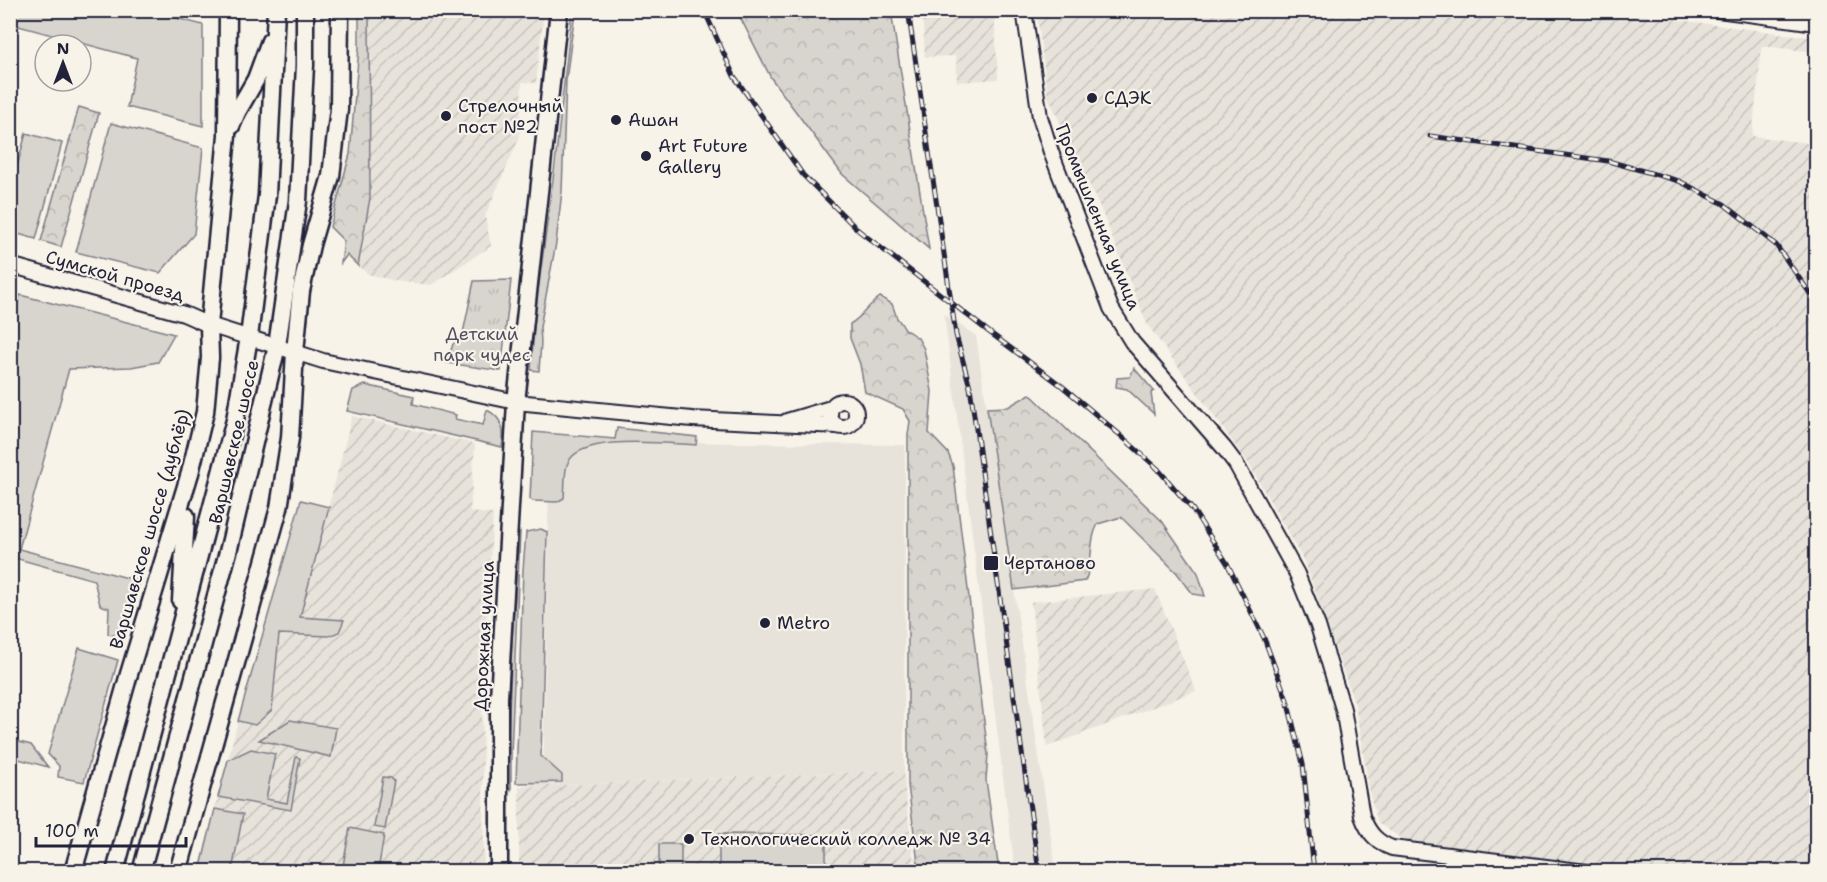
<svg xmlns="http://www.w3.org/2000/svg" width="1827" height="882" viewBox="0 0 1827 882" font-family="'Shantell Sans',sans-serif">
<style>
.built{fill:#e7e3db}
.industrial{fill:url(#industrial-furrows)}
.grass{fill:#d8d5cf;stroke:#7d7c85;stroke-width:1.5}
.forest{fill:url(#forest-crowns);stroke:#7d7c85;stroke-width:1.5}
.park{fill:url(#park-tufts);stroke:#7d7c85;stroke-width:1.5}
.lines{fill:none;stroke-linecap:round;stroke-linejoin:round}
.minor-casing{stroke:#22223b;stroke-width:18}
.major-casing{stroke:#22223b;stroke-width:21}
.minor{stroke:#f7f3e8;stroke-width:14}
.major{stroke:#f7f3e8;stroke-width:16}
.rail-casing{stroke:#22223b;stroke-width:5}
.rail{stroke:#f7f3e8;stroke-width:3;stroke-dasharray:9;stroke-linecap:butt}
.poi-dot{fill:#22223b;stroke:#f7f3e8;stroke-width:2}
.labels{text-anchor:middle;stroke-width:4.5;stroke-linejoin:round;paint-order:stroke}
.poi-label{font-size:18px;fill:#22223b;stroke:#f7f3e8;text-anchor:start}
.street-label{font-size:18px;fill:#22223b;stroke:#f7f3e8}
.park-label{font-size:18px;fill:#504f60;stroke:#f7f3e8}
</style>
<defs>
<pattern id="industrial-furrows" width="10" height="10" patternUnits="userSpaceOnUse" patternTransform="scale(1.5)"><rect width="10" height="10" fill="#e7e3db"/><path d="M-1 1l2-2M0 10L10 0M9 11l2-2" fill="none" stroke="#c6c2bd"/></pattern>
<pattern id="forest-crowns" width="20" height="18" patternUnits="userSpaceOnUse" patternTransform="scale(1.5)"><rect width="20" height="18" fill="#d8d5cf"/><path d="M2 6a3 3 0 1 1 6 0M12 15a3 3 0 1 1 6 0" fill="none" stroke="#b9b7b3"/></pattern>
<pattern id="park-tufts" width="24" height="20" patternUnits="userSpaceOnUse" patternTransform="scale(1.5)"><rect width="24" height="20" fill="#d8d5cf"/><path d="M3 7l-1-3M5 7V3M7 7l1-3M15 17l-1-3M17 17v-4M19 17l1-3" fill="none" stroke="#b9b7b3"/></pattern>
</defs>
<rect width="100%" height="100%" fill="#f7f3e8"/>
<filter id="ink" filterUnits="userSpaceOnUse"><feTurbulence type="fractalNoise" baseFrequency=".0167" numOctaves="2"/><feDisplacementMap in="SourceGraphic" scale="12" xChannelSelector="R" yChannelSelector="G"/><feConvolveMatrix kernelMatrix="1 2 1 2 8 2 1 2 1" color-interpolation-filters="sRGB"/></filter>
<g filter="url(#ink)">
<g class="built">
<path d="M944 314 976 336 1056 871H1015Z"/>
<path d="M579 441 905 445 904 770 519 787 543 780 549 475Z"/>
</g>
<g class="industrial">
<path d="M369 11H544L536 83 522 82 519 139 485 216 491 246 431 285 395 281 368 274 358 266 370 198Z"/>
<path d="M922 11H994L998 79 957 82 956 56 925 57Z"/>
<path d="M1038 11 1603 10 1816 38V52L1762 46 1752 136 1816 144V871H1653L1405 841 1378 823 1371 800 1355 705 1306 565 1249 464 1147 324 1099 205 1048 97 1037 15Z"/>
<path d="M352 416 475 444 470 512 493 514 482 691 484 871 198 872 238 721 255 725 272 710 279 634 329 636 344 620 300 617Z"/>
<path d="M1155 589 1196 691 1047 747 1031 602Z"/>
<path d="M904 770 905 792 915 871 519 872V787Z"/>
<path d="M1382 866 1486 870 1496 871H1368Z"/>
</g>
<g class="grass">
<path d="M10 11H61L73 17H83L96 11H149L203 25V126L127 107 137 58 11 24Z"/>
<path d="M572 11H575L566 81 562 191 556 243 540 327 541 342 539 371 531 370 535 314 555 164Z"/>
<path d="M111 123 203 148 194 234 160 273 76 252Z"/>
<path d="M26 133 62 143 36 239 11 232V189Z"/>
<path d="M20 295 174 334 158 362 131 367 69 369 19 549 139 581 122 637 108 634 109 608 100 605 94 580 11 557 10 330Z"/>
<path d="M365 385 414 396 413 404 456 415 455 419 483 425 487 410C503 418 505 431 502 447L347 411 353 390Z"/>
<path d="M617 428 697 437 696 445C669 444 577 432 567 465 564 475 565 488 564 498L557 502 533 501 530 499 533 432 615 439Z"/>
<path d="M301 500 329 507 300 617 344 620 339 632 329 636 279 634 272 710 255 725 238 721Z"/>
<path d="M541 529 547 532 541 756 562 775V782L516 783 523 570 526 532Z"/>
<path d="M520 532 511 755V790L506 785 512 640 519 533Z"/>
<path d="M79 648 118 660 84 782 58 777 59 766 48 754Z"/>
<path d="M290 720 336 728 331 757 259 740Z"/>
<path d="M11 740 31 745 48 767 11 757Z"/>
<path d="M251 749 275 754 266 799 287 803 296 757 300 758 291 810 218 797 228 760Z"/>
<path d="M383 777 391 778 394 781 385 829 374 827Z"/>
<path d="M215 809 243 814 232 871H200Z"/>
<path d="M350 828 384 835 378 871H342Z"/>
<path d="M719 834 826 835V871H719Z"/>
<rect x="659" y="844" width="22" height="27"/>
</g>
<g class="forest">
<path d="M359 11H369L370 198 358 266 347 255 341 263 344 241 330 227 350 154 359 47Z"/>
<path d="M737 11H891L929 249 842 174 771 78Z"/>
<path d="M79 107 99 113 61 247 41 241Z"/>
<path d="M880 297 892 304 897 318 906 330 918 338 924 349 932 391 929 433 948 453 953 466 988 754 986 780 999 871H919L908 785V435L910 421 903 409 865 392 860 364 850 338V324C862 317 867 306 880 297Z"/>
<path d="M1134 368 1154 391 1151 393 1154 414 1127 389 1116 387 1117 378 1130 377Z"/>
<path d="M1030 394 1162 521 1198 573 1205 596 1193 594 1177 573 1121 517 1098 524C1088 542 1094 563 1085 581L1014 590 987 408 1008 407Z"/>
</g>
<path class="park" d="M511 280 501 371 447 363 453 344 462 338 474 281Z"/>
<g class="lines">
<g class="minor-casing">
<g id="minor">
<path d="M1024 10 1040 117 1051 152 1111 308 1132 342 1224 448 1236 464 1297 574 1318 626 1343 709 1362 816C1368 832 1376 842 1392 848L1587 872"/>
<path d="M1718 10 1816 23"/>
<path d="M10 265 184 314 209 325 323 361 516 402 692 419 838 426"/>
<circle cx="843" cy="414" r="13"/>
<path d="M787 421 831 408"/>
</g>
</g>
<g class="major-casing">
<g id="major">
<path d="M231 126 237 112 256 79 270 41"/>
<path d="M181 601 186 516"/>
<path d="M73 872 129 674 190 473 205 412 210 358 209 325 227 135 228 10"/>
<path d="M115 872 235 420 249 337 267 195 276 10"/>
<path d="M141 872 229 548 277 346 298 201 305 65V10"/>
<path d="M178 872 279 508 290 438 295 352 301 291 311 245 331 176 339 109 340 10"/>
<path d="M499 872V698L516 402 559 10"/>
</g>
</g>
<use href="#minor" class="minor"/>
<use href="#major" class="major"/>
<g class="rail-casing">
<g id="rail">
<path d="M704 10 734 76 803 175 858 230 989 332 1062 386 1119 434 1157 468 1193 510 1227 563 1264 638 1287 700 1303 764 1314 872"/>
<path d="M908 10 956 335 970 387 1039 872"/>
<path d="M1430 136 1608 161 1679 181 1724 204 1776 245 1816 302"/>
</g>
</g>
<use href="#rail" class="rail"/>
</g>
</g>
<g class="poi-dot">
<circle cx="1092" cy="98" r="6"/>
<circle cx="446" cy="116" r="6"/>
<circle cx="616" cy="120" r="6"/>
<circle cx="646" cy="156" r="6"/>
<rect x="983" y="555" width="16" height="16" rx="3"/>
<circle cx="765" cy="623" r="6"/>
<circle cx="689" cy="839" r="6"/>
</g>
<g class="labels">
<g class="poi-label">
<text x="1104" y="104">СДЭК</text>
<text x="458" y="112">Стрелочный<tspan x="458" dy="21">пост №2</tspan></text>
<text x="628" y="126">Ашан</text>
<text x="658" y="152">Art Future<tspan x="658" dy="21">Gallery</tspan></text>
<text x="1004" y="569">Чертаново</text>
<text x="777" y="629">Metro</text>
<text x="701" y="845">Технологический колледж № 34</text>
</g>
<g class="street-label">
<text transform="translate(1098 217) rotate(68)" y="6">Промышленная улица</text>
<text transform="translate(115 276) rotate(16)" y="6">Сумской проезд</text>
<text transform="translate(234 442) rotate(-77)" y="6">Варшавское шоссе</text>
<text transform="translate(150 529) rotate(-74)" y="6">Варшавское шоссе (дублёр)</text>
<text transform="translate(484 636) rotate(-87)" y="6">Дорожная улица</text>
</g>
<g class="park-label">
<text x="482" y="340">Детский<tspan x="482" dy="21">парк чудес</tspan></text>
</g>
</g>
<rect width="1827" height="882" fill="none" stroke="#f7f3e8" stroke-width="36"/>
<rect x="18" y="18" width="1791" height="846" fill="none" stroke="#22223b" stroke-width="2" filter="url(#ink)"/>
<g transform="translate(63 63)"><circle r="28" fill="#f7f3e8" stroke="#a29fa3" stroke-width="1.5"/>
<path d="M0-4.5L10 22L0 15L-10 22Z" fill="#22223b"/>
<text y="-9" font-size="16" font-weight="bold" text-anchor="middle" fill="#22223b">N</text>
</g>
<path d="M36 837v9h150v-9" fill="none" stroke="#22223b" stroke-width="3"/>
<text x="45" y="837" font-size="18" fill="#22223b" stroke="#f7f3e8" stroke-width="4.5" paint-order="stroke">100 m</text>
</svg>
